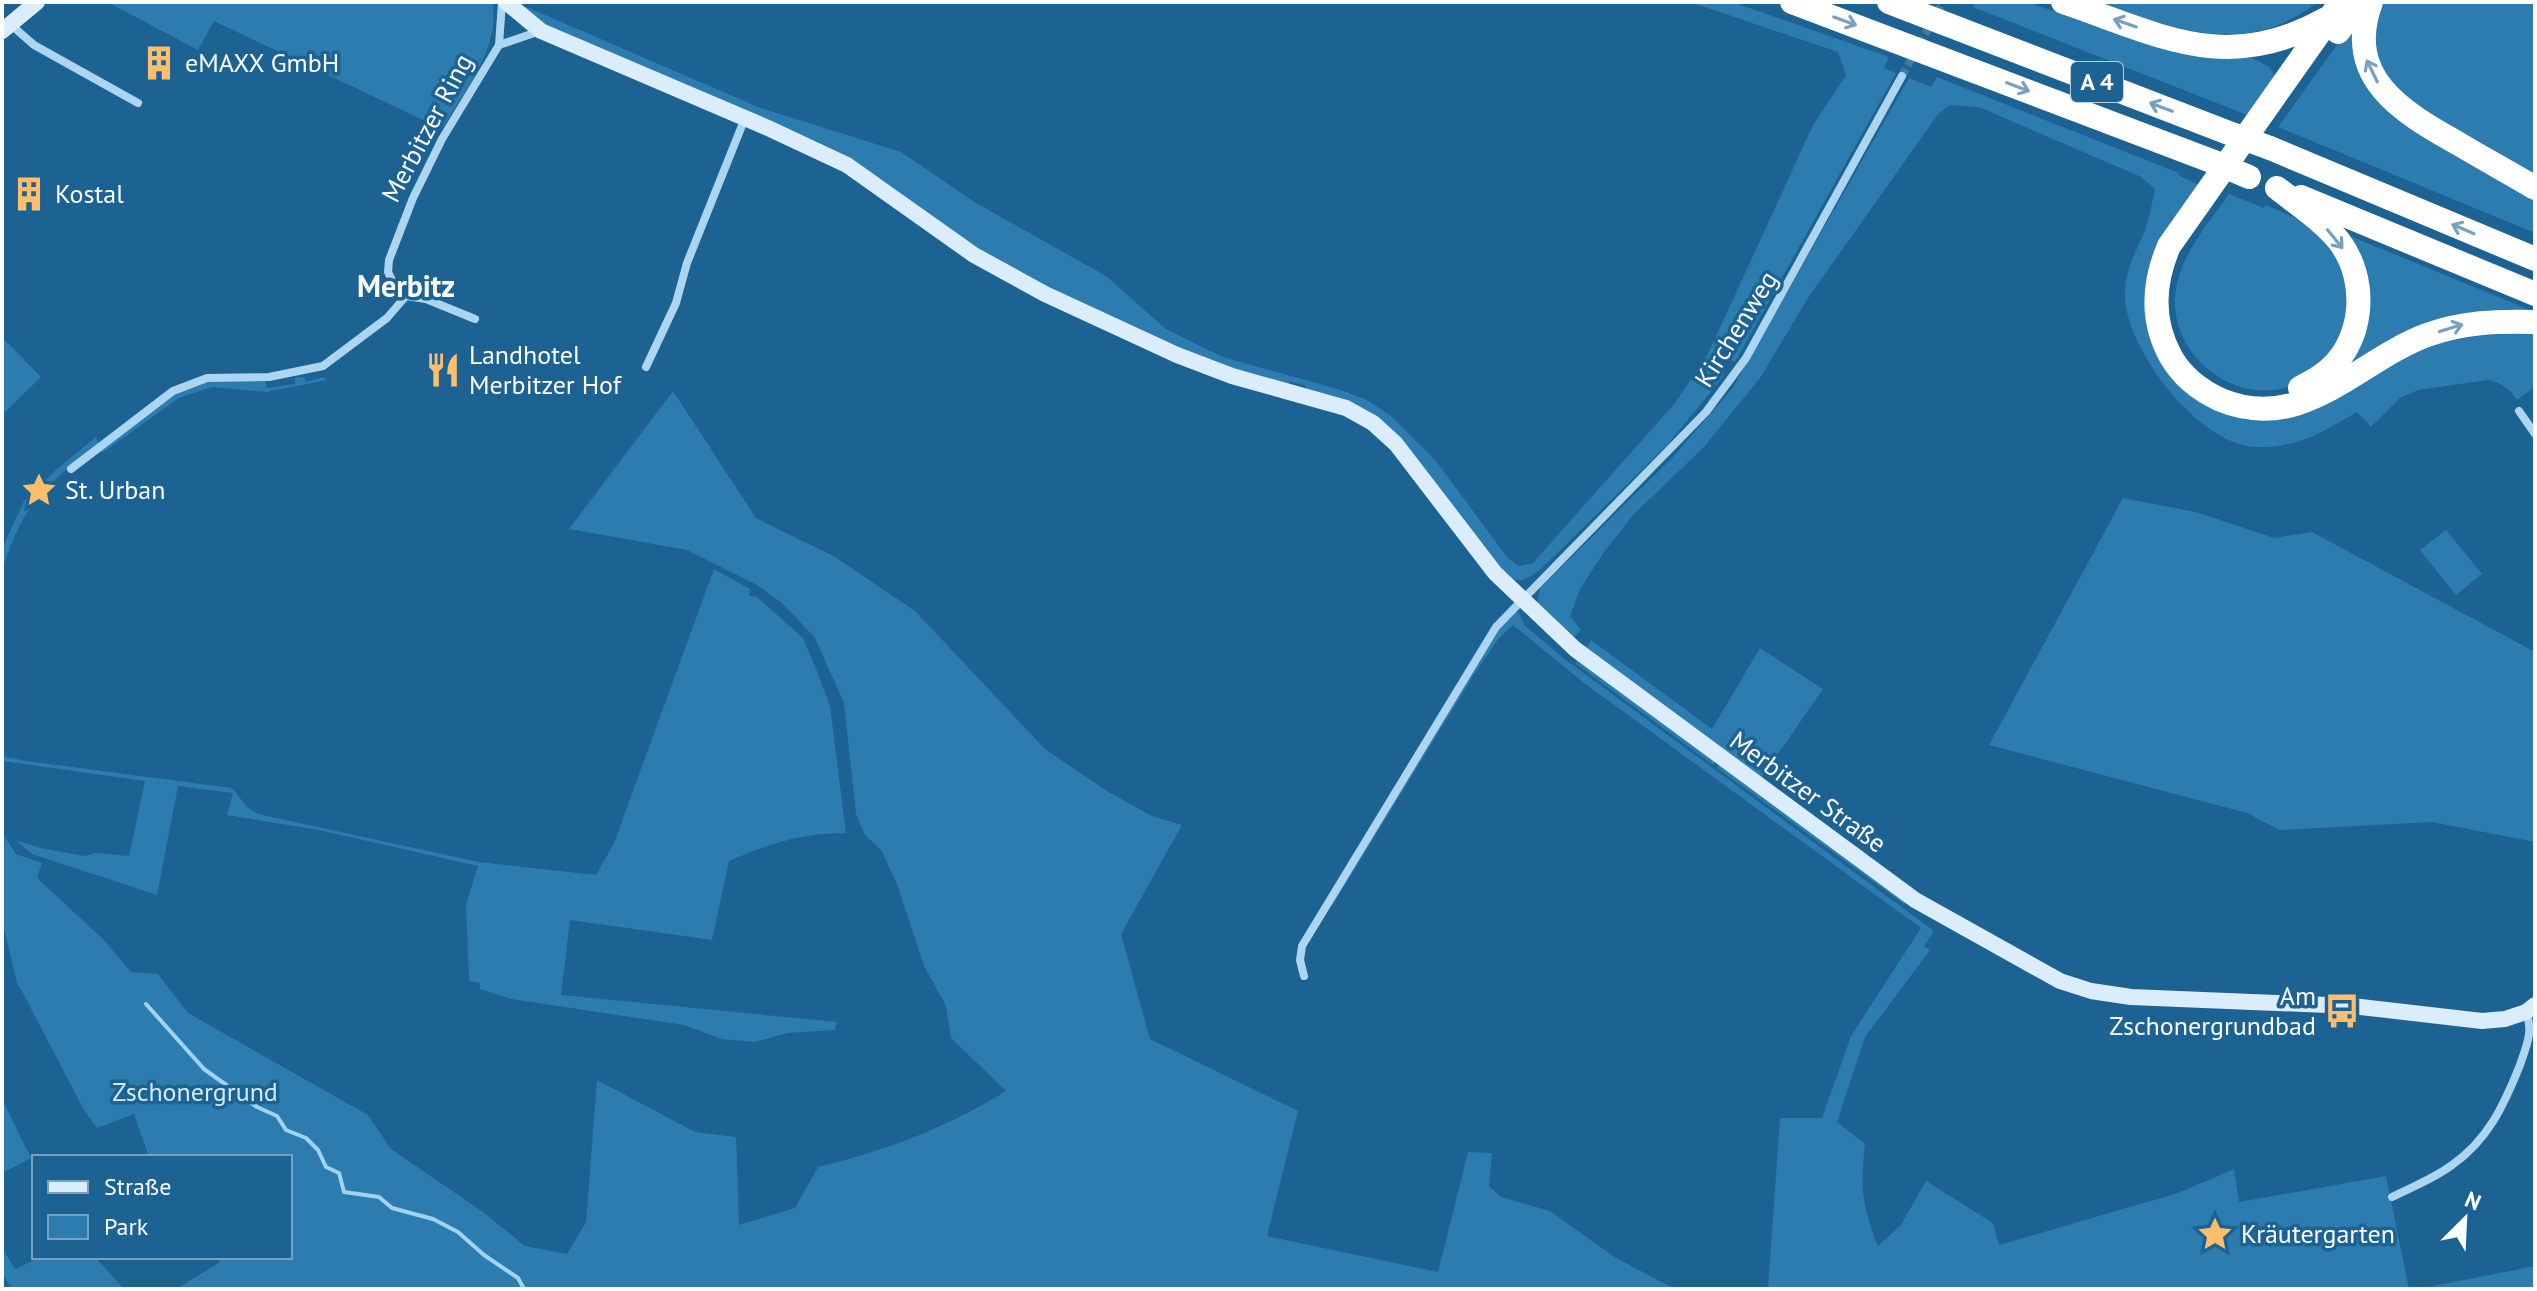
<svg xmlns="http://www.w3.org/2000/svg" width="2537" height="1291" viewBox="0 0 2537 1291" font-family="'PT Sans',sans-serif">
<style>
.green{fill:#2c7caf}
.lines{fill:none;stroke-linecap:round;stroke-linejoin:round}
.stream{stroke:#a1d2f1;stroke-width:4}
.street-tunnel{stroke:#3e7aa3;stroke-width:8;stroke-dasharray:8 4;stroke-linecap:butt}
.street{stroke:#aed5ef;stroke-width:8}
.secondary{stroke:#dbedfb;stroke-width:16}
.highway{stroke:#fff;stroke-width:24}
.highway-bridge{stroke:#fff;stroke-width:24}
.oneway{stroke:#77a1be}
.labels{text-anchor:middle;stroke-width:7;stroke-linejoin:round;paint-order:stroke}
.shield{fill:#1c6293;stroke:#bbd0df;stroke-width:2}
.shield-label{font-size:24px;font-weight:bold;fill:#fff}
.poi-label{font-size:26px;fill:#fff;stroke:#1c6293;text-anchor:start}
.street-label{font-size:26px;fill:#fff;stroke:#1c6293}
.park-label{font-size:26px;fill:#d4ebfa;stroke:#1c6293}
.quarter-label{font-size:30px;font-weight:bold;fill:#fff;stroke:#1c6293}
</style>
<rect width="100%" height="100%" fill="#1c6293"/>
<g class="green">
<path d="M107 2H492C502 47 463 92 442 129L214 21 198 50Z"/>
<path d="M1690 2H1732L1889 57 1884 68 1896 73 1735 362 1728 360 1731 343 1727 341 1719 360 1724 371 1723 377 1668 444 1541 569C1530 577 1520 585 1507 576L1403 443 1307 391 1305 385 1290 382 1288 386 1232 370 1189 352 1051 289 975 248 881 179 540 23 518 6 529 8 758 107 901 152 976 203 1106 276 1166 329 1223 357 1341 390 1367 400 1391 416 1436 461 1507 557 1518 566 1533 563 1674 404 1707 356 1813 125 1846 75 1838 52Z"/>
<path d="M1975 2H2028L2056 12 2058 9 2249 56 2269 67 2275 76 2247 115 1973 7Z"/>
<path d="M2097 2H2318C2244 59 2175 29 2097 2Z"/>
<path d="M2377 2H2535V180L2395 97 2369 44Z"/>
<path d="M2357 17 2360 63 2535 193V233L2278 127Z"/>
<path d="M1937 77 2179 173 2178 175 2202 186 2152 325 2245 420C2268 420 2290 419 2312 411 2346 399 2375 370 2408 355 2449 337 2490 333 2535 333V387L2517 400C2509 389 2502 383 2488 380L2418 390 2400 398 2371 427 2357 412C2322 432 2297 449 2255 447 2199 444 2128 352 2125 299 2123 274 2136 252 2145 230 2150 217 2152 202 2155 189L2141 177 1979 107 1950 105 1939 113 1810 295 1760 378 1704 447 1633 515 1604 552 1580 589 1570 616 1581 630 1572 639 1537 604 1540 588 1672 458 1732 389 1909 78 1931 87Z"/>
<path d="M2229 194 2264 208 2266 205 2312 225 2350 273 2344 339C2328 354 2310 380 2289 387 2229 405 2166 350 2176 289 2182 252 2209 223 2229 194Z"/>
<path d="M2338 231 2535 312 2380 350 2334 371 2354 344Z"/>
<path d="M2 337 41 377 2 415Z"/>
<path d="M304 377 306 382 323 377 327 380 267 392 212 387 179 398 102 453 101 449C127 429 164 393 195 385 217 379 242 381 265 380L267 388 295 384V378Z"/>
<path d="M673 391 756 518 835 557 915 611 1045 749 1107 791 1152 816 1182 825 1121 934 1150 1039 1298 1111 1267 1236 1438 1272 1468 1152 1492 1153 1489 1186 1501 1197 1550 1211 1616 1258 1675 1289H176L220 1262 218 1257H290V1157H149L134 1114 97 1128 84 1110 17 982 2 921V833L16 854 42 863 37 878 103 939 131 972 158 974 188 1013 368 1115 391 1149 483 1212 525 1246 567 1254 586 1222 597 1080 695 1132 736 1137 739 1225 795 1208 818 1167C887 1150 944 1129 1006 1091L951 1038 946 1006 924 966 898 887 882 851 865 835 856 814 844 703 815 638 782 603 757 585 687 550 569 529Z"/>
<path d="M96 437 99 445C45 484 22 505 2 571V549L24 501 57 469Z"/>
<path d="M2123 498 2196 512 2274 538 2312 532 2535 652V842L2432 822 2280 830 2247 813 1989 745Z"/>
<path d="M2446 530 2482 574 2456 595 2420 550Z"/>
<path d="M714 569 750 589 749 596 757 597 803 638 817 671 830 706 846 833C801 833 769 844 729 861L712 940 570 920 561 995 837 1022 835 1030 788 1033 754 1042 722 1039 684 1025 511 999 480 989V983L469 981 466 904 478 866 319 830 227 815 233 793 178 786 157 895 32 854 15 840 40 848 85 856 96 853 129 856 145 781 2 761V747L5 757 27 761 232 788 248 808 258 814 479 862 596 875 614 843Z"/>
<path d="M1516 612 1519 613 1525 626 1566 660 1934 931 1924 946 1930 950 1865 1037 1837 1122 1865 1144C1860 1188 1862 1205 1878 1246L1901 1225 1926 1181 1993 1223 1999 1245 2178 1193 2234 1169 2239 1202 2386 1176 2409 1289H1768L1780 1118H1822L1851 1036 1921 928 1584 683 1513 625 1499 638 1475 673 1332 906 1329 905 1498 629Z"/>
<path d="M1591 640 1712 729 1760 648 1823 689 1762 777 1586 649Z"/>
<path d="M1577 660 1715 762 1713 765 1575 663Z"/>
<path d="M1719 765 1907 901 1904 904 1717 768Z"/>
<path d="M2 1099 31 1158 2 1173Z"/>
<path d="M2 1248 15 1269 40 1257H95L124 1289H12L2 1273Z"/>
<path d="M2535 1266V1289H2418Z"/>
</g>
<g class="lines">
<path class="stream" d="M146 1004 204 1069 257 1107 277 1116 286 1130 306 1138 318 1150 326 1167 339 1173 344 1192 379 1197 392 1208 433 1219 458 1232 484 1255 518 1278 524 1289"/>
<path class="street-tunnel" d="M1902 76 1943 2"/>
<g class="street">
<path d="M10 24 34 45 138 103"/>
<path d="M499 45 540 31"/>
<path d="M475 319 426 299 406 296 395 287 388 272 389 260 413 198 442 139 499 45 502 2"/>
<path d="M646 367 676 303 687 263 745 118"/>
<path d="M2519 411 2535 434"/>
<path d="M71 469 173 391 207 378 269 377 323 366 387 318 406 296"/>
<path d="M1304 976 1300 960 1302 946 1496 627 1706 412 1746 358 1902 76"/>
<path d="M2392 1197C2412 1187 2435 1178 2452 1165 2488 1140 2504 1105 2520 1065 2526 1047 2534 1030 2526 1013"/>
</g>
<g class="secondary">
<path d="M506 2 541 31 768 128 847 165 974 255 1045 294 1177 355 1232 376 1346 408 1373 423 1396 444 1495 573 1575 649 1915 900 2060 981 2091 991 2131 997 2352 1006 2482 1021 2505 1019 2526 1012 2535 1005"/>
<path d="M2 31 37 2"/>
</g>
<g class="highway">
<path d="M1792 2 2214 162"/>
<path d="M1889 2 2234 135"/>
<path d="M2063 2C2161 35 2226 75 2326 19"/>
<path d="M2341 2 2169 246C2153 283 2151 321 2171 357 2182 376 2201 391 2221 400 2303 434 2357 361 2427 335 2463 322 2497 321 2535 322"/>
<path d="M2371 2C2343 78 2402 112 2459 144 2484 159 2510 173 2535 188"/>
<path d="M2338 32 2361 2"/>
<path d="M2270 148 2535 259"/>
<path d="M2277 188C2297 204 2322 220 2339 241 2369 280 2365 345 2322 375 2315 380 2307 384 2300 388"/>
<path d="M2301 197 2535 294"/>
</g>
<g class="highway-bridge">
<path d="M2234 135 2270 148"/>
<path d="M2214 162 2249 177"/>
</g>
</g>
<defs><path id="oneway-shaft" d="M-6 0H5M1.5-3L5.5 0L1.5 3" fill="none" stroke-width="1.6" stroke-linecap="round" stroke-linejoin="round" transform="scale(2)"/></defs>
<g class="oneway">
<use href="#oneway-shaft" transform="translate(1845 21) rotate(20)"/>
<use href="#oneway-shaft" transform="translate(2125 23) rotate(-161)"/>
<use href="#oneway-shaft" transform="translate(2372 71) rotate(-116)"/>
<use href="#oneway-shaft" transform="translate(2018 87) rotate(21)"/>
<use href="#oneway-shaft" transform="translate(2161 107) rotate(-159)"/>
<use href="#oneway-shaft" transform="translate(2463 229) rotate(-157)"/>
<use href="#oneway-shaft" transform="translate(2335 239) rotate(51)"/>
<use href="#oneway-shaft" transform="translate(2451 328) rotate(-17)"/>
</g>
<defs>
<g id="building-bare" transform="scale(2.76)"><path d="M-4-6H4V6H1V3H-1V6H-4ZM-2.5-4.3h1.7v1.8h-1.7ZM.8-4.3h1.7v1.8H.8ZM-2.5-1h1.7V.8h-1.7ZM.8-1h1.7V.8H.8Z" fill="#ffbe6c" stroke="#1c6293" stroke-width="2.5" paint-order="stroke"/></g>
<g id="restaurant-bare" transform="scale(2.76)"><path d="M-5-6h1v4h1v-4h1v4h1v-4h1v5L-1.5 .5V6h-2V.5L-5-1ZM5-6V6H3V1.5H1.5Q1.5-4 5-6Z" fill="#ffbe6c" stroke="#1c6293" stroke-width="2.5" paint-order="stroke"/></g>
<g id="sight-bare" transform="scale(2.76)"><path d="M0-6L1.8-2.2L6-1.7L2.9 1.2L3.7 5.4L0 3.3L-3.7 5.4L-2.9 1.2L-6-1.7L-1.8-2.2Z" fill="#ffbe6c" stroke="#1c6293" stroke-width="2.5" paint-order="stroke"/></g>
<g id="bus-bare" transform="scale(2.76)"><path d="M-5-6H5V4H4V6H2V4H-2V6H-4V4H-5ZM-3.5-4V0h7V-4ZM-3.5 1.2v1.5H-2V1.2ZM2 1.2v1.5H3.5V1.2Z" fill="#ffbe6c" stroke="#1c6293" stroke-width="2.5" paint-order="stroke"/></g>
</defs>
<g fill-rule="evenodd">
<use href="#building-bare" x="159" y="63"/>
<use href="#building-bare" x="29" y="194"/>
<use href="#restaurant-bare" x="443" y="370"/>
<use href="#sight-bare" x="39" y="490"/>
<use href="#bus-bare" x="2342" y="1011"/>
<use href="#sight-bare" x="2215" y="1234"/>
</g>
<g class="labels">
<rect class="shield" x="2071" y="62" width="52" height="40" rx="6"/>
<g class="shield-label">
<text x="2097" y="90">A 4</text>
</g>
<g class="poi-label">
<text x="185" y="72">eMAXX GmbH</text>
<text x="55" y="203">Kostal</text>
<text x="469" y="364">Landhotel<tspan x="469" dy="30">Merbitzer Hof</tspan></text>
<text x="65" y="499">St. Urban</text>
<text x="2316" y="1005" text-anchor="end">Am<tspan x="2316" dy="30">Zschonergrundbad</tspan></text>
<text x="2241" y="1243">Kräutergarten</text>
</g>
<g class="street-label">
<text transform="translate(427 128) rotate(-62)" y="9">Merbitzer Ring</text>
<text transform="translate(1736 329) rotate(-58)" y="9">Kirchenweg</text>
<text transform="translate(1808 792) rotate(36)" y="9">Merbitzer Straße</text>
</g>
<g class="park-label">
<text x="195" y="1101">Zschonergrund</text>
</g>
<g class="quarter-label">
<text x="406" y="297">Merbitz</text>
</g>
</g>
<rect width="2537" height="1291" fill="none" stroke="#ffffff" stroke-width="8"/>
<rect x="32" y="1155" width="260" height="104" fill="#1c6293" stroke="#77a1be" stroke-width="2"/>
<rect x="48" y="1181" width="40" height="12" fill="#dbedfb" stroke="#77a1be" stroke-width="2"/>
<text x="104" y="1195" font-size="24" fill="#ffffff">Straße</text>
<rect x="48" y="1215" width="40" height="24" fill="#2c7caf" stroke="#77a1be" stroke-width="2"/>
<text x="104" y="1235" font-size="24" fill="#ffffff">Park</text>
<g transform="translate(2465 1219) rotate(24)" stroke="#1c6293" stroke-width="6" paint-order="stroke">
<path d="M0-6L14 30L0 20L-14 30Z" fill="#ffffff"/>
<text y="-12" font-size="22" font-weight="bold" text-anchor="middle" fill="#ffffff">N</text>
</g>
</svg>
